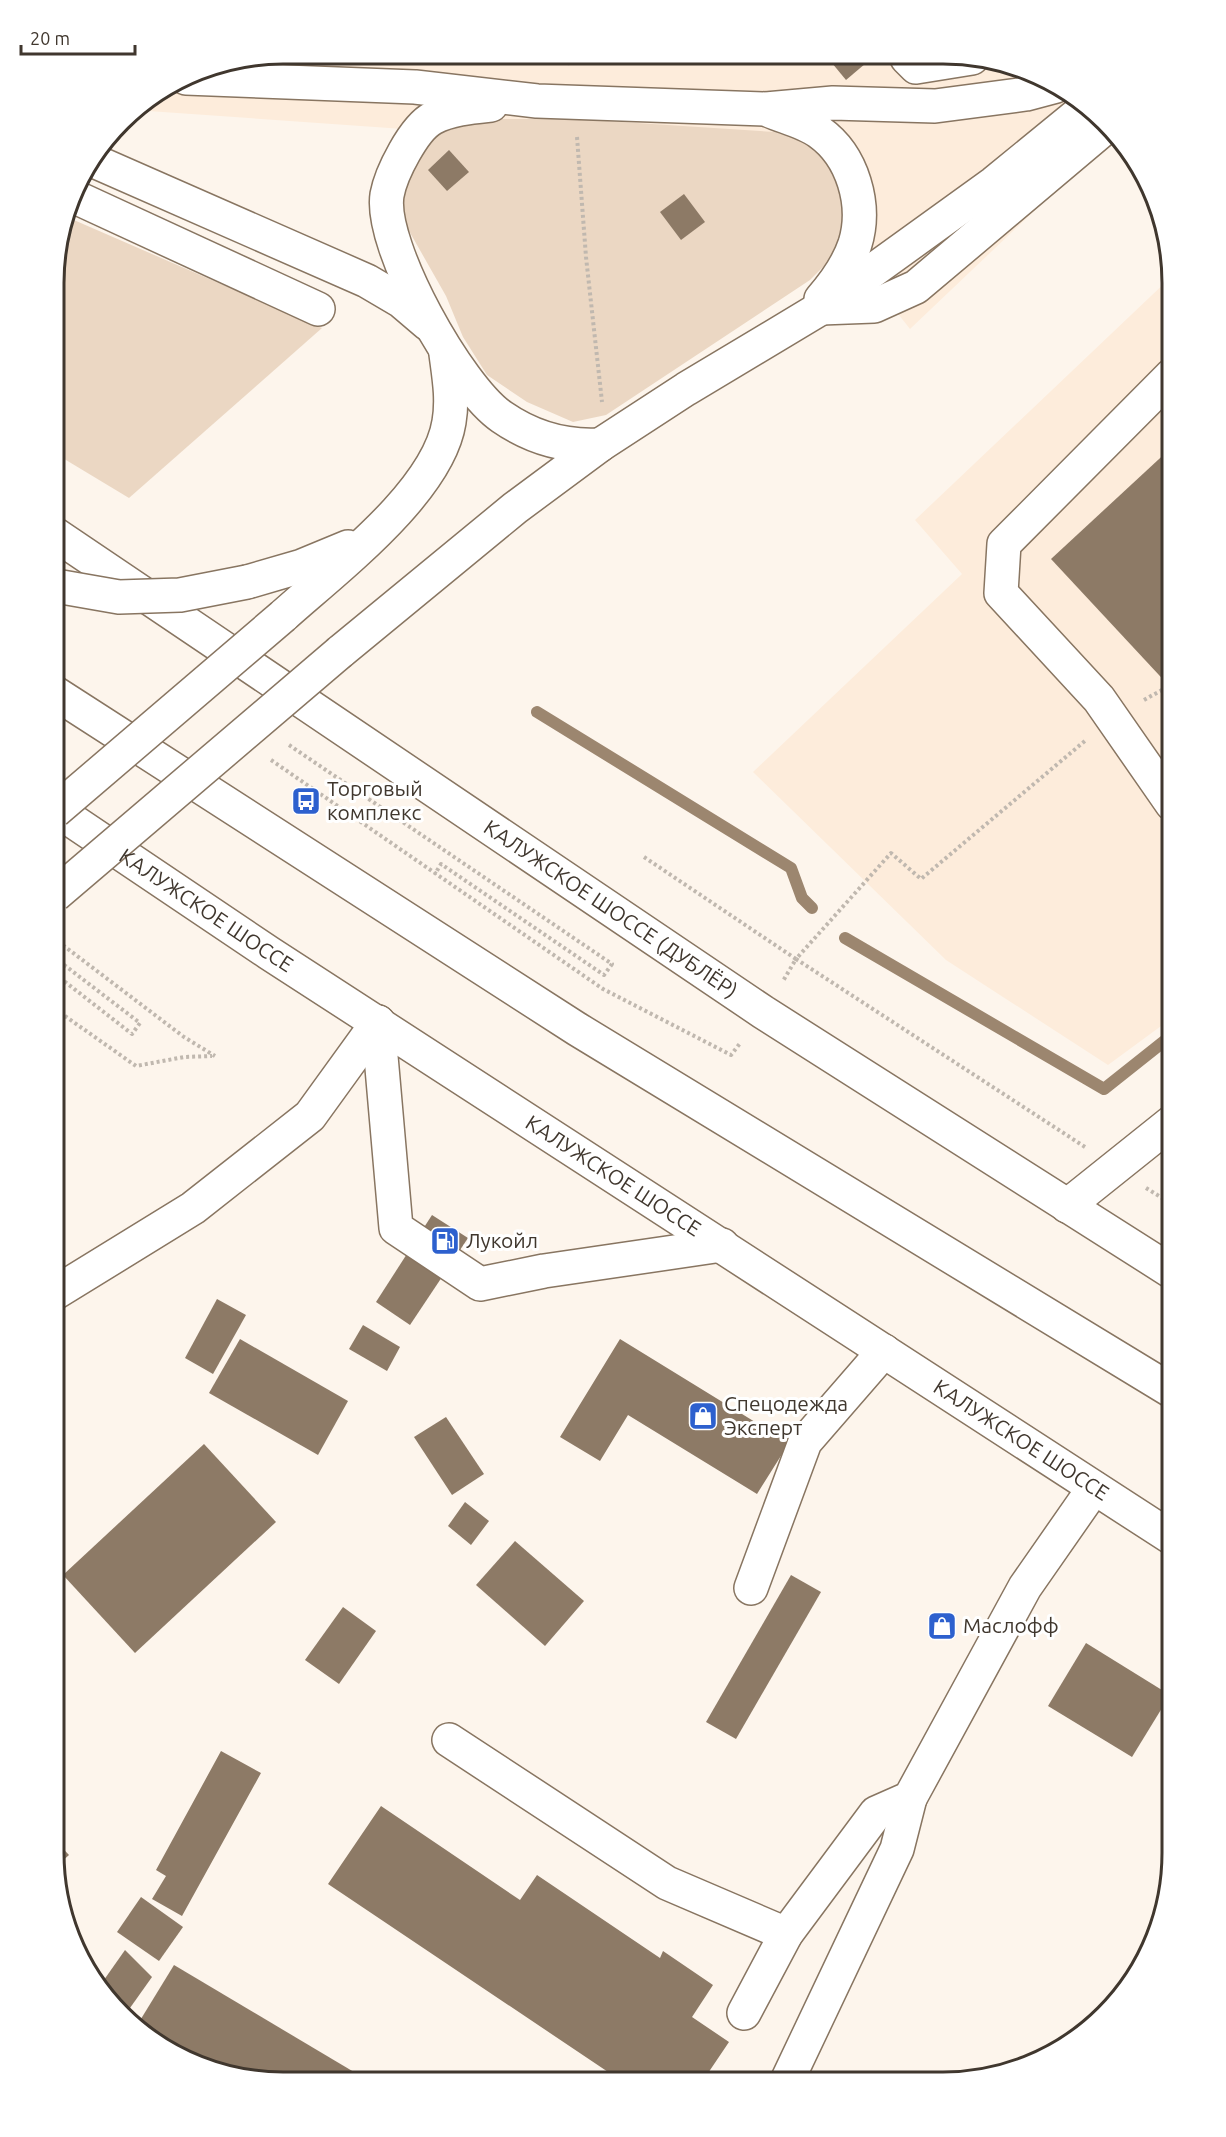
<svg xmlns="http://www.w3.org/2000/svg" width="1226" height="2137" viewBox="0 0 1226 2137" font-family="Ubuntu,sans-serif">
<style>
.built{fill:#fdecdb}
.green{fill:#ebd7c3}
.lines{fill:none;stroke-linecap:round;stroke-linejoin:round}
.stream{stroke:#9c866f;stroke-width:12}
.building{fill:#8d7a66}
.minor-casing{stroke:#887561;stroke-width:36}
.highway-casing{stroke:#887561;stroke-width:36}
.path{stroke:#c0b8af;stroke-width:4;stroke-dasharray:3 3;stroke-linecap:butt}
.minor{stroke:#fff;stroke-width:33}
.highway{stroke:#fff;stroke-width:33}
.minor-bridge-casing{stroke:#887561;stroke-width:36;stroke-linecap:butt}
.minor-bridge{stroke:#fff;stroke-width:33}
.labels{text-anchor:middle;stroke-width:6;stroke-linejoin:round;paint-order:stroke}
.poi-label{font-size:21px;fill:#40372e;stroke:#fff;text-anchor:start}
.street-label{font-size:21px;fill:#40372e;stroke:#fff}
.rim{fill:none;stroke:#40372e;stroke-width:3}
</style>
<rect width="100%" height="100%" fill="#fdf5ec"/>
<g class="built">
<path d="M284 54 987 58 1043 78 1093 111 1114 135 910 329 773 155 134 110 196 71Z"/>
<path d="M1171 277 1172 1018 1108 1065 946 960 753 772 962 574 915 520Z"/>
</g>
<g class="green">
<path d="M465 119H575L790 133 820 151 845 198 841 236 829 261 810 280 606 415 573 422 527 402 487 375 463 337 446 296 400 215 405 176 425 141Z"/>
<path d="M67 217 322 328 129 498 56 454V254Z"/>
</g>
<g class="lines">
<g class="stream">
<path d="M537 712 791 868 802 898 812 908"/>
<path d="M845 938 1104 1089 1172 1035"/>
</g>
</g>
<g class="building">
<path d="M827 57H845L872 58 846 80Z"/>
<path d="M449 150 469 172 447 191 428 170Z"/>
<path d="M684 194 705 222 681 240 660 212Z"/>
<path d="M1172 447V689L1051 559Z"/>
<path d="M432 1215 468 1238 410 1325 376 1302Z"/>
<path d="M217 1299 246 1315 213 1374 185 1358Z"/>
<path d="M363 1325 400 1347 387 1371 349 1349Z"/>
<path d="M240 1339 348 1401 318 1455 209 1393Z"/>
<path d="M620 1339 789 1443 757 1494 628 1415 600 1461 560 1437Z"/>
<path d="M446 1417 484 1474 452 1495 414 1437Z"/>
<path d="M204 1444 276 1522 135 1653 63 1575Z"/>
<path d="M465 1502 489 1521 471 1545 448 1526Z"/>
<path d="M515 1541 584 1601 545 1646 476 1585Z"/>
<path d="M791 1575 821 1592 736 1739 706 1722Z"/>
<path d="M343 1607 376 1631 339 1684 305 1660Z"/>
<path d="M1086 1643 1170 1695 1132 1757 1048 1706Z"/>
<path d="M221 1751 261 1773 182 1916 152 1899 166 1876 156 1870Z"/>
<path d="M381 1806 520 1900 537 1875 660 1958 663 1951 713 1985 692 2017 729 2042 702 2082H623L328 1884Z"/>
<path d="M54 1839 69 1855 59 1864 55 1860Z"/>
<path d="M141 1897 183 1927 159 1961 117 1932Z"/>
<path d="M125 1950 152 1977 125 2015 99 1987Z"/>
<path d="M174 1965 359 2075 355 2081H254L196 2065 144 2035 136 2027Z"/>
</g>
<g class="lines">
<g class="minor-casing">
<g id="minor">
<path d="M907 58 916 67 972 58"/>
<path d="M186 78 415 87 537 101 766 109 833 103 935 106 1026 94 1056 86"/>
<path d="M491 105C472 107 450 109 433 118 414 128 391 173 387 195 379 246 459 388 502 417 531 437 565 447 600 445"/>
<path d="M768 110C784 117 805 122 819 132 853 156 867 205 855 244 848 265 835 283 821 299"/>
<path d="M94 161 367 281 401 301 428 324"/>
<path d="M73 196 318 309"/>
<path d="M821 308 874 306 916 287 1107 126"/>
<path d="M247 582 302 566 348 547"/>
<path d="M283 616C334 570 438 492 449 422 453 399 449 377 446 354"/>
<path d="M340 652 515 508 600 445 686 389 821 308 994 183 1087 107"/>
<path d="M1172 804 1099 699 1001 593 1004 544 1172 375"/>
<path d="M378 1022 396 1228 480 1284 544 1271 722 1245"/>
<path d="M1067 1206 1172 1122"/>
<path d="M55 1293 193 1208 310 1116 378 1022"/>
<path d="M751 1588 805 1442 884 1351"/>
<path d="M449 1740 667 1883 786 1934"/>
<path d="M744 2013 786 1934 876 1813 910 1798 1025 1587 1094 1488"/>
<path d="M786 2083 897 1849 910 1798"/>
</g>
</g>
<g class="highway-casing">
<g id="highway">
<path id="s1" d="M56 535 763 1012 1172 1272"/>
<path d="M55 693 577 1029 1172 1391"/>
<path id="s2" d="M55 809 269 953 1172 1538"/>
</g>
</g>
<g class="path">
<path d="M569 56 570 67"/>
<path d="M577 137 586 257 602 402"/>
<path d="M1144 700 1169 686"/>
<path d="M289 745 612 964 604 975 441 864 435 874"/>
<path d="M271 760 603 989 731 1055 741 1042"/>
<path d="M644 857 796 959 783 981"/>
<path d="M55 956 64 946 184 1037 215 1056"/>
<path d="M55 974 132 1034 140 1023 55 958"/>
<path d="M55 1009 136 1066 184 1057 212 1056"/>
<path d="M1085 1147 796 959 891 853 921 879 1086 740"/>
<path d="M1146 1188 1172 1204"/>
</g>
<use href="#minor" class="minor"/>
<use href="#highway" class="highway"/>
<g class="minor-bridge-casing">
<g id="minor-bridge">
<path d="M56 586 119 597 180 595 247 582"/>
<path d="M55 811 283 616"/>
<path d="M55 895 340 652"/>
</g>
</g>
<use href="#minor-bridge" class="minor-bridge"/>
</g>
<defs>
<g id="bus-square" transform="scale(1.5)"><rect x="-9" y="-9" width="18" height="18" rx="4" fill="#2d60ce" stroke="#fff"/><path d="M-5-6H5V4H4V6H2V4H-2V6H-4V4H-5ZM-3.5-4V0h7V-4ZM-3.5 1.2v1.5H-2V1.2ZM2 1.2v1.5H3.5V1.2Z" fill="#fff"/></g>
<g id="fuel-square" transform="scale(1.5)"><rect x="-9" y="-9" width="18" height="18" rx="4" fill="#2d60ce" stroke="#fff"/><path d="M-5.5-6h7V0h2V4h1.3V-2.5L3-4.5l.8-.8L6-3V5H2.5V1h-1V6h-7ZM-4.2-4.7v3.2H.2V-4.7Z" fill="#fff"/></g>
<g id="shop-square" transform="scale(1.5)"><rect x="-9" y="-9" width="18" height="18" rx="4" fill="#2d60ce" stroke="#fff"/><path d="M-5-2.5h2.3a2.7 3.5 0 0 1 5.4 0H5L5.5 6h-11ZM-1.5-2.5h3a1.5 2.3 0 0 0-3 0Z" fill="#fff"/></g>
</defs>
<g fill-rule="evenodd">
<use href="#bus-square" x="306" y="801"/>
<use href="#fuel-square" x="445" y="1241"/>
<use href="#shop-square" x="703" y="1416"/>
<use href="#shop-square" x="942" y="1626"/>
</g>
<g class="labels">
<g class="poi-label">
<text x="327" y="796">Торговый<tspan x="327" dy="24">комплекс</tspan></text>
<text x="466" y="1248">Лукойл</text>
<text x="724" y="1411">Спецодежда<tspan x="724" dy="24">Эксперт</tspan></text>
<text x="963" y="1633">Маслофф</text>
</g>
<g class="street-label">
<text dy="7" stroke="none"><textPath href="#s2" startOffset="182">КАЛУЖСКОЕ ШОССЕ</textPath></text>
<text dy="7" stroke="none"><textPath href="#s1" startOffset="669">КАЛУЖСКОЕ ШОССЕ (ДУБЛЁР)</textPath></text>
<text dy="7" stroke="none"><textPath href="#s2" startOffset="668">КАЛУЖСКОЕ ШОССЕ</textPath></text>
<text dy="7" stroke="none"><textPath href="#s2" startOffset="1154">КАЛУЖСКОЕ ШОССЕ</textPath></text>
</g>
</g>
<path d="M0 0H1226V2137H0ZM283 64H943A219 219 0 0 1 1162 283V1853A219 219 0 0 1 943 2072H283A219 219 0 0 1 64 1853V283A219 219 0 0 1 283 64Z" fill="#fff" fill-rule="evenodd"/>
<path class="rim" d="M283 64H943A219 219 0 0 1 1162 283V1853A219 219 0 0 1 943 2072H283A219 219 0 0 1 64 1853V283A219 219 0 0 1 283 64Z"/>
<path d="M21 45v9h114v-9" fill="none" stroke="#40372e" stroke-width="3"/>
<text x="30" y="45" font-size="18" fill="#40372e" stroke="#ffffff" stroke-width="4.5" paint-order="stroke">20 m</text>
</svg>
